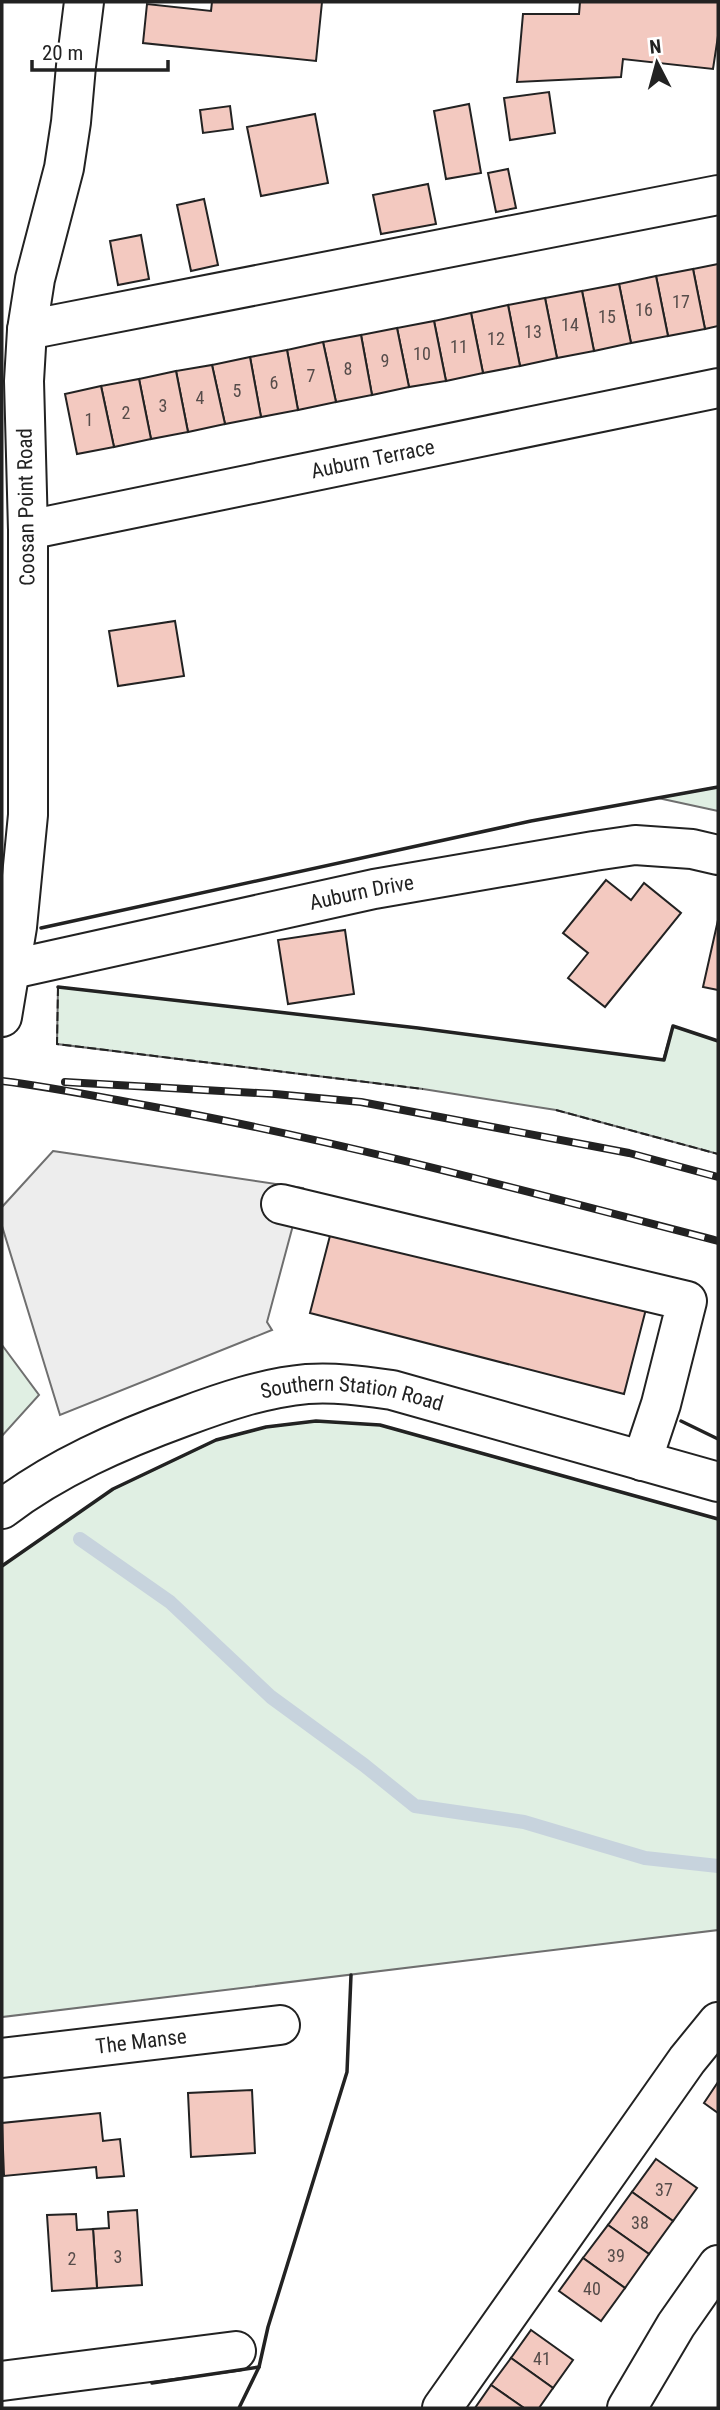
<svg xmlns="http://www.w3.org/2000/svg" width="720" height="2410" viewBox="0 0 720 2410" font-family="'Roboto Condensed',sans-serif">
<style>
.green{fill:#e0efe3;stroke:#6f6f6f;stroke-width:2}
.parking{fill:#ededed;stroke:#6f6f6f;stroke-width:2}
.lines{fill:none;stroke-linecap:round;stroke-linejoin:round}
.stream{stroke:#c7d3dd;stroke-width:14}
.building{fill:#f3c9c0;stroke:#222;stroke-width:2}
.minor-casing{stroke:#222;stroke-width:42}
.minor{stroke:#fff;stroke-width:38}
.rail-casing{stroke:#222;stroke-width:8}
.rail{stroke:#fff;stroke-width:5;stroke-dasharray:16;stroke-linecap:butt}
.fence{stroke:#222;stroke-width:2;stroke-dasharray:9 3.5;stroke-linecap:butt}
.wall{stroke:#222;stroke-width:3.5}
.labels{text-anchor:middle;stroke-width:5;stroke-linejoin:round;paint-order:stroke}
.number-label{font-size:18px;fill:#564c4a}
.street-label{font-size:21px;fill:#222;stroke:#fff}
</style>
<rect width="100%" height="100%" fill="#fff"/>
<g class="green">
<path d="M718 787V811L658 798Z"/>
<path d="M58 987 418 1028 663 1060 673 1026 718 1041V1154L556 1110 423 1089 57 1044Z"/>
<path d="M2 1345 39 1395 2 1436Z"/>
<path d="M316 1421 380 1425 718 1519V1930L2 2017V1566L113 1489 216 1440 266 1427Z"/>
</g>
<path class="parking" d="M53 1151 303 1188 267 1322 272 1330 60 1415 2 1226V1207Z"/>
<g class="lines">
<path class="stream" d="M80 1539 170 1602 271 1697 364 1765 415 1806 524 1822 645 1858 718 1866"/>
</g>
<g class="building">
<path d="M212 2H322L316 61 143 43 147 4 211 11Z"/>
<path d="M580 2H718V36L713 69 623 59 621 77 517 82 523 14H579Z"/>
<path d="M549 92 555 133 510 140 504 98Z"/>
<path d="M469 104 481 173 446 179 434 111Z"/>
<path d="M230 106 233 129 203 133 200 110Z"/>
<path d="M315 114 328 183 261 196 247 127Z"/>
<path d="M508 169 516 208 496 212 488 173Z"/>
<path d="M428 184 436 224 381 234 373 195Z"/>
<path d="M204 199 218 265 191 271 177 205Z"/>
<path d="M141 235 149 279 118 285 110 241Z"/>
<path d="M718 264V326L705 329 693 269Z"/>
<path d="M693 269 705 329 668 336 656 276Z"/>
<path d="M656 276 668 336 631 343 619 284Z"/>
<path d="M619 284 631 343 594 351 582 291Z"/>
<path d="M582 291 594 351 557 358 545 298Z"/>
<path d="M545 298 557 358 520 366 508 305Z"/>
<path d="M508 305 520 366 483 373 471 313Z"/>
<path d="M471 313 483 373 446 381 434 321Z"/>
<path d="M434 321 446 381 409 387 397 328Z"/>
<path d="M397 328 409 387 372 395 361 335Z"/>
<path d="M361 335 372 395 336 402 323 342Z"/>
<path d="M323 342 336 402 298 410 287 350Z"/>
<path d="M287 350 298 410 261 417 250 357Z"/>
<path d="M250 357 261 417 225 424 212 365Z"/>
<path d="M212 365 225 424 188 432 176 371Z"/>
<path d="M176 371 188 432 151 439 139 379Z"/>
<path d="M139 379 151 439 114 447 101 386Z"/>
<path d="M101 386 114 447 77 454 65 394Z"/>
<path d="M175 621 184 676 118 686 109 631Z"/>
<path d="M606 880 631 900 644 883 681 913 605 1007 568 978 588 953 563 933Z"/>
<path d="M718 920V990L703 987Z"/>
<path d="M345 930 354 994 288 1004 278 940Z"/>
<path d="M332 1228 646 1309 624 1394 310 1313Z"/>
<path d="M718 2082V2113L704 2103Z"/>
<path d="M252 2090 255 2153 191 2157 188 2093Z"/>
<path d="M100 2113 103 2141 120 2139 124 2176 97 2178 96 2167 4 2176 2 2123Z"/>
<path d="M656 2159 697 2188 673 2221 632 2192Z"/>
<path d="M632 2192 673 2221 649 2254 608 2225Z"/>
<path d="M137 2210 142 2285 97 2288 93 2229 109 2228 108 2212Z"/>
<path d="M76 2214 77 2230 93 2229 97 2288 52 2291 47 2215Z"/>
<path d="M608 2225 649 2254 625 2288 583 2258Z"/>
<path d="M583 2258 625 2288 601 2321 559 2291Z"/>
<path d="M531 2330 573 2360 553 2388 511 2358Z"/>
<path d="M511 2358 553 2388 539 2408H524L491 2385Z"/>
<path d="M491 2385 524 2408H475Z"/>
</g>
<g class="lines">
<g class="minor-casing">
<g id="minor">
<path d="M27 330 718 195"/>
<path id="s1" d="M28 530 718 388"/>
<path id="s2" d="M8 970 374 889 594 851 635 845 692 849 718 855"/>
<path d="M2 1017 17 927 28 815V530L24 381 27 330 35 279 64 168 71 122 76 66 84 2"/>
<path d="M281 1204 687 1301 661 1404 642 1461"/>
<path id="s3" d="M2 1509C56 1468 120 1440 183 1417 223 1402 264 1388 307 1384 336 1382 363 1386 392 1390L718 1482"/>
<path id="s4" d="M2 2058 280 2025"/>
<path d="M2 2381 236 2351"/>
<path d="M442 2408 687 2060 718 2022"/>
<path d="M627 2408 676 2325 718 2265"/>
</g>
</g>
<use href="#minor" class="minor"/>
<g class="rail-casing">
<g id="rail">
<path d="M2 1081C51 1087 100 1097 149 1106 341 1141 529 1192 718 1241"/>
<path d="M65 1082 275 1094 361 1102 629 1153 718 1177"/>
</g>
</g>
<use href="#rail" class="rail"/>
<g class="fence">
<path d="M58 987 57 1044 423 1089"/>
<path d="M556 1110 718 1154"/>
</g>
<g class="wall">
<path d="M41 928 531 821 718 787"/>
<path d="M58 987 418 1028 664 1060 673 1026 718 1041"/>
<path d="M681 1421 718 1439"/>
<path d="M2 1566 113 1489 216 1440 266 1427 316 1421 380 1425 718 1519"/>
<path d="M152 2383 259 2367"/>
<path d="M239 2408 259 2367 268 2327 347 2072 351 1975"/>
</g>
</g>
<g class="labels">
<g class="number-label">
<text x="681" y="308">17</text>
<text x="644" y="316">16</text>
<text x="607" y="323">15</text>
<text x="570" y="331">14</text>
<text x="533" y="338">13</text>
<text x="496" y="345">12</text>
<text x="459" y="353">11</text>
<text x="422" y="360">10</text>
<text x="385" y="367">9</text>
<text x="348" y="375">8</text>
<text x="311" y="382">7</text>
<text x="274" y="389">6</text>
<text x="237" y="397">5</text>
<text x="200" y="404">4</text>
<text x="163" y="412">3</text>
<text x="126" y="419">2</text>
<text x="89" y="426">1</text>
<text x="664" y="2196">37</text>
<text x="640" y="2229">38</text>
<text x="616" y="2262">39</text>
<text x="118" y="2263">3</text>
<text x="72" y="2265">2</text>
<text x="592" y="2295">40</text>
<text x="542" y="2365">41</text>
</g>
<g class="street-label">
<text dy="7" stroke="none"><textPath href="#s1" startOffset="352">Auburn Terrace</textPath></text>
<text transform="translate(26 507) rotate(-91)" y="7">Coosan Point Road</text>
<text dy="7" stroke="none"><textPath href="#s2" startOffset="362">Auburn Drive</textPath></text>
<text dy="7" stroke="none"><textPath href="#s3" startOffset="378">Southern Station Road</textPath></text>
<text dy="7" stroke="none"><textPath href="#s4" startOffset="140">The Manse</textPath></text>
</g>
</g>
<rect width="720" height="2410" fill="none" stroke="#222222" stroke-width="7"/>
<g transform="translate(657 63) rotate(354)" stroke="#ffffff" stroke-width="5" paint-order="stroke">
<path d="M0-5L12 26L0 18L-12 26Z" fill="#222222"/>
<text y="-10" font-size="19" font-weight="bold" text-anchor="middle" fill="#222222">N</text>
</g>
<path d="M32 60v10h136v-10" fill="none" stroke="#222222" stroke-width="3.5"/>
<text x="42" y="60" font-size="21" fill="#222222" stroke="#ffffff" stroke-width="5" paint-order="stroke">20 m</text>
</svg>
